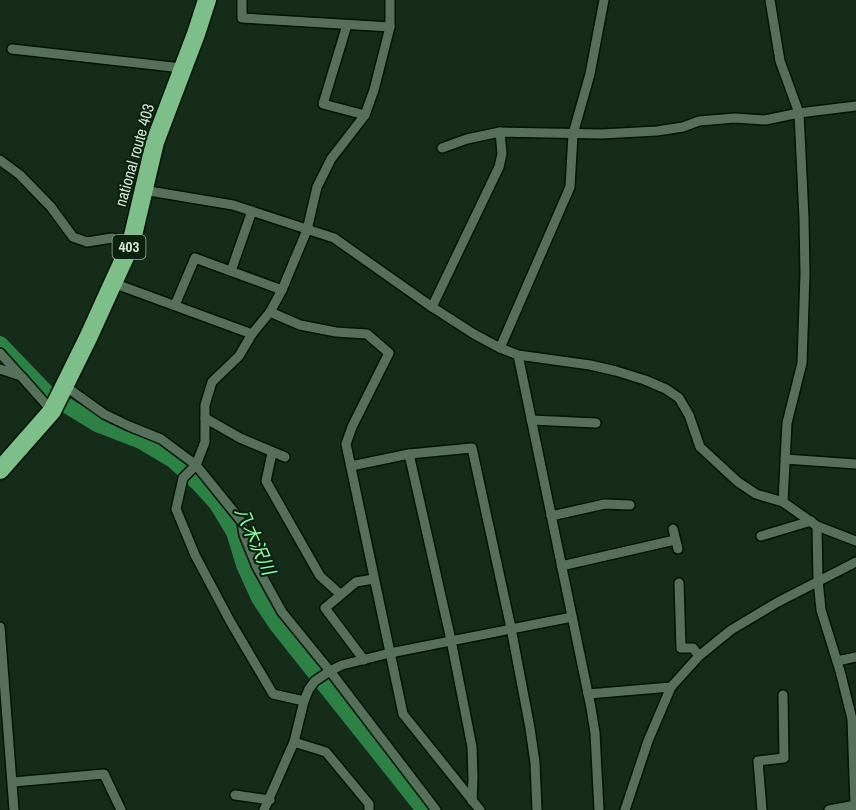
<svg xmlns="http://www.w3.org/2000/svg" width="856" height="810" viewBox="0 0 856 810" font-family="'Archivo Narrow','Noto Sans JP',sans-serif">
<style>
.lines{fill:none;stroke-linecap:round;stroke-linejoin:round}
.river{stroke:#2e8145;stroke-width:16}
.street-casing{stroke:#011405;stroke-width:12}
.highway-casing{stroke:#011405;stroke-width:21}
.street{stroke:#57705b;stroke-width:9}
.highway{stroke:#7dbe89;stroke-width:18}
.labels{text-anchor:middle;stroke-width:4.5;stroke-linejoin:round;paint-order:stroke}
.shield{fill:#0c2211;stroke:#9cac9e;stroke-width:1.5}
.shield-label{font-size:15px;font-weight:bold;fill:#d9e7db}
.street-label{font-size:16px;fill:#d9e7db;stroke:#0c2211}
.water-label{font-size:18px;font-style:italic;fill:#92fca8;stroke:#0c2211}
</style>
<rect width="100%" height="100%" fill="#162c1a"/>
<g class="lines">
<path class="river" d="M0 344 48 394 97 424 141 441 173 460 198 483 217 504 234 532 244 565 259 598 277 625 424 810"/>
<g class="street-casing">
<g id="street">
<path d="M242 0V18L390 27"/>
<path d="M770 0 780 61 799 113 804 218 805 274 802 363 787 423 783 502"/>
<path d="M347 25 323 104 365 115"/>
<path d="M12 49 182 68"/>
<path d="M442 148 467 139 500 132 601 134 657 131 683 127 699 121 735 118 765 120 799 113 856 106"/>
<path d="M0 160 20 175 51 207 73 237 87 242 112 238 131 244"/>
<path d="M143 190 233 205 334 238 432 307 474 334 500 348 518 355 590 365 616 371 645 380 666 389 679 398 689 415 700 447 738 482 756 494 783 502 817 526 856 541"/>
<path d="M231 271 252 211"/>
<path d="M113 283 252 334 270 312 282 290 307 230 317 187 331 159 365 115 374 90 390 27V0"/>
<path d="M175 305 195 258 282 290"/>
<path d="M432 307 499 167 502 154 500 132"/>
<path d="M270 312 300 325 336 332 367 334 389 353 352 427 346 444 403 714 480 810"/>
<path d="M500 348 570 187 573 134 590 74 604 0"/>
<path d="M0 353 19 374"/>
<path d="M518 355 591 708 595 733 599 810"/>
<path d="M0 369 21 376 52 411"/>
<path d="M65 386 104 414 129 426 161 439 196 465 205 442V405L212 382 239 356 252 334"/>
<path d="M205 418 240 438 285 457"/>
<path d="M531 420 596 423"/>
<path d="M272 453 266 481 320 576 340 594"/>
<path d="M409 454 451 640 472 747 473 778 472 801"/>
<path d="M785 459 856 464"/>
<path d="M351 466 409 454 472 448 511 628 530 728 535 763 537 810"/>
<path d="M551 516 605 504 630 505"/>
<path d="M817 526 818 580 821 610 840 671 852 719 855 805 856 808"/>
<path d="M673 529 678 549"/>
<path d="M761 536 811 521"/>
<path d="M561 566 675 540"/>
<path d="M679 583 681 648H693L699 656"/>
<path d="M0 627 14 810"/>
<path d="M364 660 325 608 356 582 374 579"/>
<path d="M837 661 856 657"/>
<path d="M588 694 671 687"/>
<path d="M304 701 273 694 230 621 195 555 176 509 183 478 196 465 242 522 244 535 257 567 282 612 330 671 436 810"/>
<path d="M294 742 326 752 369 804V810"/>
<path d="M13 782 104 774 121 810"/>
<path d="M235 795 270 800"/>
<path d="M264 810 294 742 304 701 309 689 315 681 330 671 342 665 390 653 572 617"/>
<path d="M625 810 648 741 671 687 699 656 731 630 778 602 856 562"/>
<path d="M762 810 758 761 784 758 783 695"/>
<path d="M829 810 856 805"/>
</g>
</g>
<g class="highway-casing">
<path id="highway" d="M0 470 52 411 88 338 113 283 131 244 155 142 196 34 207 0"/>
</g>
<use href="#street" class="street"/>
<use href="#highway" class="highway"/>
</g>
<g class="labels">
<rect class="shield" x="112.5" y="235" width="33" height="24" rx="4.5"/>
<g class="shield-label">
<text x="129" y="252">403</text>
</g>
<g class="street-label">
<text transform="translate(134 155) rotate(-74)" y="6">national route 403</text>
</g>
<g class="water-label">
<text transform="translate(255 541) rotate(66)" y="6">八木沢川</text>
</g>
</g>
</svg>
